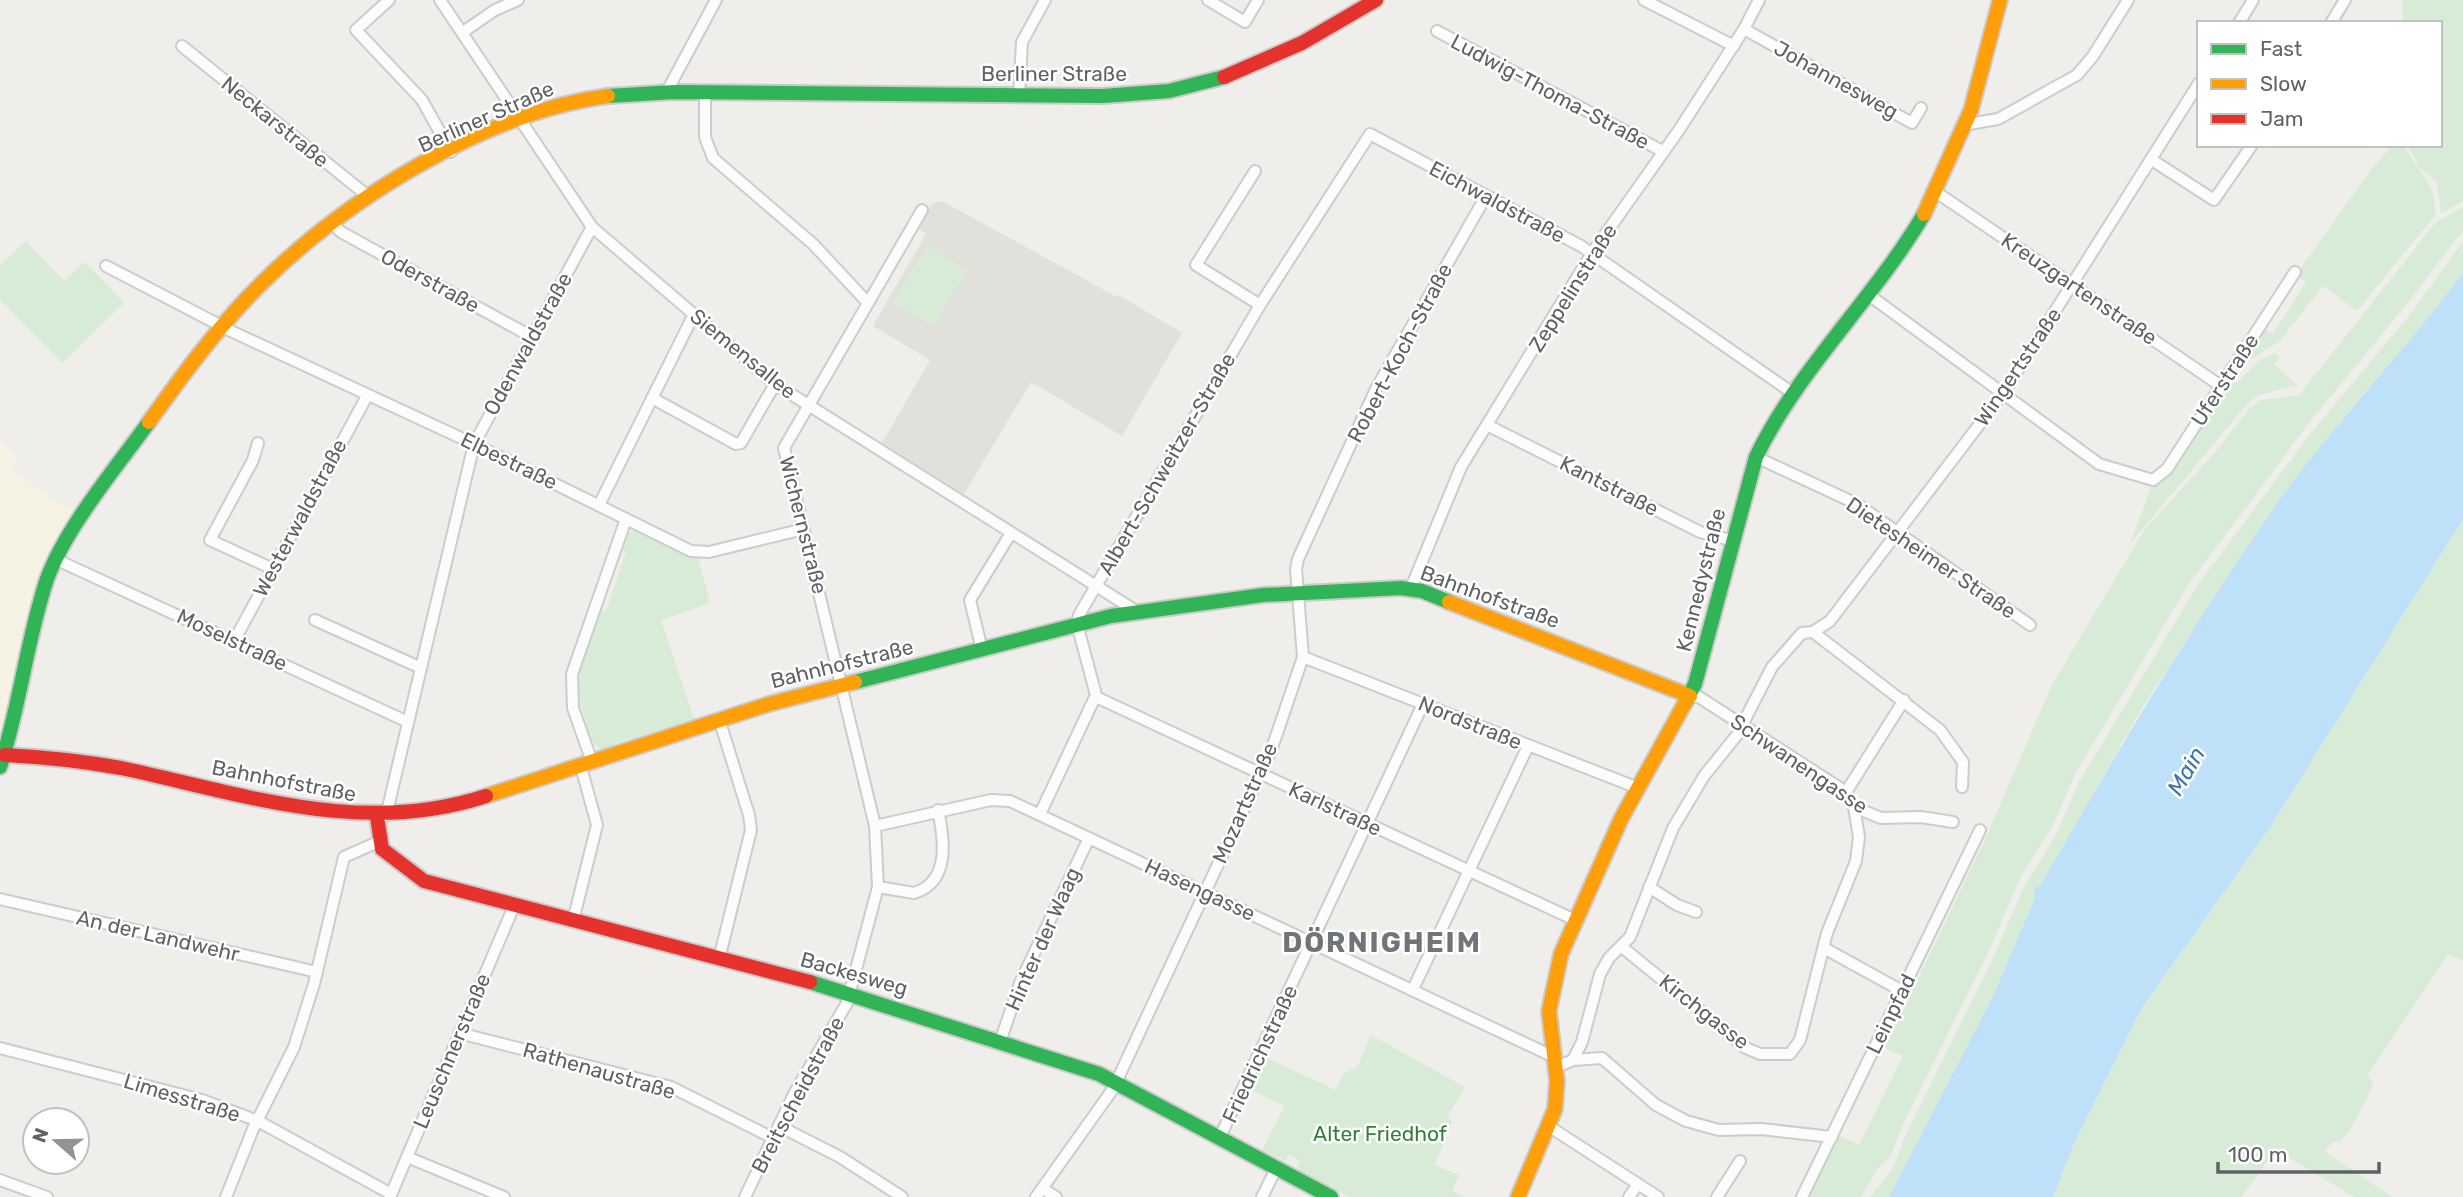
<svg xmlns="http://www.w3.org/2000/svg" width="2463" height="1197" viewBox="0 0 2463 1197" font-family="Rubik,sans-serif">
<style>
.commercial{fill:#f7f3e4}
.education{fill:#e2e0da}
.green{fill:#d8ebd6}
.water{fill:#bfe0f9}
.lines{fill:none;stroke-linecap:round;stroke-linejoin:round}
.street-casing{stroke:#cbcccc;stroke-width:14}
.fast-casing{stroke:#cacacb;stroke-width:18}
.slow-casing{stroke:#cacacb;stroke-width:18}
.jam-casing{stroke:#cacacb;stroke-width:18}
.street{stroke:#fdfcfc;stroke-width:10}
.fast{stroke:#30b455;stroke-width:14}
.slow{stroke:#ff9f0a;stroke-width:14}
.jam{stroke:#e5322d;stroke-width:14}
.labels{text-anchor:middle;stroke-width:5;stroke-linejoin:round;paint-order:stroke}
.street-label{font-size:21px;fill:#5f6368;stroke:#fff}
.park-label{font-size:21px;fill:#348238;stroke:#fff}
.water-label{font-size:23px;font-style:italic;fill:#4174aa;stroke:#fff}
.district-label{font-size:28px;font-weight:bold;letter-spacing:2px;fill:#70757a;stroke:#fff}
</style>
<rect width="100%" height="100%" fill="#efeeea"/>
<path class="commercial" d="M0 442 17 457 11 470 75 513 43 562 0 735Z"/>
<path class="education" d="M942 201 1117 297 1119 295 1182 333 1122 436 1031 382 964 494 882 443 930 360 873 326 926 234 917 228 932 204Z"/>
<g class="green">
<path d="M2402 0H2463V201L2441 213 2437 182 2420 168 2408 145H2440V23H2403Z"/>
<path d="M2393 145H2404C2419 175 2434 178 2436 214L2357 311 2323 286 2280 341 2241 366 2264 329 2273 334 2306 282 2296 275 2372 168Z"/>
<path d="M2463 207V230L2410 300 2308 424 2188 585 2076 772 2053 825 2021 876 1988 953 1904 1122 1890 1157 1878 1168 1861 1197H1806L1837 1135 1859 1145 1903 1056 1885 1048 1983 844 2052 685 2145 529 2217 450 2251 407 2261 400 2299 395 2436 222Z"/>
<path d="M26 241 64 281 85 262 124 303 62 363 0 299V266Z"/>
<path d="M2463 241V273L2437 308 2351 408 2271 511 2145 703 2040 887 2034 888 2035 898 1993 996 1889 1197H1870L1893 1168 1907 1132 1991 963 2024 887 2056 835 2079 782 2197 586 2311 433 2413 311Z"/>
<path d="M927 246 967 270 933 327 893 303Z"/>
<path d="M2274 353 2280 358 2274 365 2297 385 2259 395 2248 403 2130 544 2152 485H2159L2169 473 2231 381 2237 383 2257 362Z"/>
<path d="M2463 519V960L2448 954 2368 1074 2373 1086 2349 1132 2339 1143 2334 1141 2324 1151 2392 1197H2354L2276 1150 2241 1197H2053L2074 1143 2142 1009 2271 826Z"/>
<path d="M638 530 698 558 710 603 661 620 694 719 617 743 603 751 593 744C571 685 577 667 598 610L606 612 626 552 619 549 625 534Z"/>
<path d="M1371 1035 1465 1087 1447 1118 1452 1121 1435 1165 1459 1175 1452 1191 1464 1197H1349L1302 1172 1297 1168 1300 1161 1289 1155 1285 1161 1262 1150 1285 1106 1251 1090 1266 1058 1336 1090 1343 1074 1357 1067Z"/>
</g>
<path class="water" d="M2463 273V519L2271 826 2142 1008 2074 1143 2053 1197H1889L1993 996 2035 898 2034 888 2040 886C2113 759 2187 633 2271 512 2329 428 2402 355 2463 273Z"/>
<g class="lines">
<g class="street-casing">
<g id="street">
<path d="M389 0 356 30 422 100 451 152"/>
<path d="M440 0 592 227 775 384 1136 611"/>
<path d="M1208 0 1245 22 1258 0"/>
<path d="M1644 0 1734 46"/>
<path d="M2239 23 2253 0"/>
<path d="M2331 23 2345 0"/>
<path d="M1744 29 1912 123 1921 108"/>
<path d="M1437 31 1664 152"/>
<path d="M463 32 495 10 518 0"/>
<path d="M182 46 369 197"/>
<path d="M666 93 716 0"/>
<path d="M705 93V137L713 158 813 244 868 303"/>
<path d="M1019 96 1022 42 1045 0"/>
<path d="M1963 125 1998 119 2077 75 2093 56 2128 0"/>
<path d="M2152 160 2214 200 2252 145"/>
<path d="M1255 171 1196 265 1260 305"/>
<path d="M1936 192 2221 386"/>
<path d="M332 223 341 232 532 337"/>
<path d="M106 266 233 332 474 444 691 551 709 552 804 529"/>
<path d="M1869 295 2099 464 2153 480 2167 469 2295 272"/>
<path d="M652 398 736 444 741 443 775 384"/>
<path d="M1487 425 1700 532 1734 541"/>
<path d="M258 443 253 460 210 540 273 569"/>
<path d="M1756 457 1857 504 2030 625"/>
<path d="M599 505 694 314"/>
<path d="M55 559 408 722"/>
<path d="M1411 588 1461 467 1592 253 1679 130 1744 29 1759 0"/>
<path d="M315 620 421 668"/>
<path d="M1813 632 1830 621 2004 392 2199 83"/>
<path d="M234 641 367 396"/>
<path d="M982 650 970 600 1011 533"/>
<path d="M1303 657 1638 788"/>
<path d="M1096 697 1575 920"/>
<path d="M592 762 573 708 572 674 626 519"/>
<path d="M1846 792 1904 700"/>
<path d="M1854 807 1881 818 1921 817 1953 822"/>
<path d="M1040 814 1096 695 1077 624 1079 615 1260 305 1370 134 1581 246 1794 394"/>
<path d="M386 816 474 444 592 227"/>
<path d="M875 826 991 800 1010 801 1552 1056"/>
<path d="M878 887 914 893C951 882 944 838 938 810"/>
<path d="M1649 887 1677 905 1696 912"/>
<path d="M0 899 317 972"/>
<path d="M573 921 597 825 581 767"/>
<path d="M1622 947 1746 1048 1760 1054H1790L1800 1040 1827 933 1856 861 1859 837 1854 807 1846 792 1699 697 1690 696"/>
<path d="M1824 948 1902 991"/>
<path d="M719 959 751 830 749 815 719 719"/>
<path d="M1413 989 1528 746"/>
<path d="M459 1033 671 1087 773 1138"/>
<path d="M1000 1042 1020 983 1089 838"/>
<path d="M0 1048 202 1100 258 1121 391 1194"/>
<path d="M1573 1060 1582 1042 1600 974 1609 958 1630 937 1673 828 1704 776 1737 735 1772 667 1802 633 1813 632 1940 730 1963 762 1962 787"/>
<path d="M1555 1068 1573 1060 1602 1058 1656 1105 1686 1121 1719 1130 1761 1129 1832 1137"/>
<path d="M779 1126 840 1157 902 1197"/>
<path d="M1550 1127 1658 1197"/>
<path d="M1220 1137 1423 704"/>
<path d="M407 1157 504 1197"/>
<path d="M0 1180 47 1197"/>
<path d="M1043 1189 1056 1197"/>
<path d="M226 1197 253 1129 294 1047 314 984 344 857 378 842"/>
<path d="M390 1197 514 906"/>
<path d="M745 1197 794 1094 847 1003 878 887 875 826 784 448 922 210"/>
<path d="M1036 1197 1113 1089 1271 751 1303 657 1296 569 1298 559 1376 389 1486 196"/>
<path d="M1262 1197 1277 1167"/>
<path d="M1629 1197 1638 1184"/>
<path d="M1717 1197 1740 1161"/>
<path d="M1802 1197 1980 830"/>
</g>
</g>
<g class="fast-casing">
<g id="fast">
<path d="M608 96 674 92 1103 96 1169 91 1224 77"/>
<path d="M855 682 1111 616 1263 595 1401 588 1422 591 1449 602"/>
<path d="M1685 703 1695 684 1756 457C1799 368 1874 299 1924 214"/>
<path d="M0 767C20 706 27 638 47 579 66 527 116 468 149 422"/>
<path d="M810 982 1099 1074 1331 1197"/>
</g>
</g>
<g class="slow-casing">
<g id="slow">
<path d="M1924 214 1971 110 2000 0"/>
<path d="M149 422C184 373 220 324 263 282 349 197 487 112 608 96"/>
<path d="M1449 602 1690 696"/>
<path d="M486 796 769 704 855 682"/>
<path d="M1518 1197 1555 1109 1557 1081 1549 1011 1561 954 1621 819 1685 703"/>
</g>
</g>
<g class="jam-casing">
<g id="jam">
<path d="M1224 77 1302 43 1376 0"/>
<path d="M5 755C44 757 82 761 121 768 243 794 362 837 486 796"/>
<path d="M377 817 382 849 424 881 810 982"/>
</g>
</g>
<use href="#street" class="street"/>
<use href="#fast" class="fast"/>
<use href="#slow" class="slow"/>
<use href="#jam" class="jam"/>
</g>
<g class="labels">
<g class="street-label">
<text x="1054" y="81">Berliner Straße</text>
<text transform="translate(1836 80) rotate(29)" y="7">Johannesweg</text>
<text transform="translate(1550 92) rotate(28)" y="7">Ludwig-Thoma-Straße</text>
<text transform="translate(486 117) rotate(-24)" y="7">Berliner Straße</text>
<text transform="translate(275 122) rotate(39)" y="7">Neckarstraße</text>
<text transform="translate(1497 202) rotate(28)" y="7">Eichwaldstraße</text>
<text transform="translate(430 281) rotate(29)" y="7">Oderstraße</text>
<text transform="translate(1573 288) rotate(-58)" y="7">Zeppelinstraße</text>
<text transform="translate(2079 289) rotate(34)" y="7">Kreuzgartenstraße</text>
<text transform="translate(528 344) rotate(-61)" y="7">Odenwaldstraße</text>
<text transform="translate(1400 353) rotate(-62)" y="7">Robert-Koch-Straße</text>
<text transform="translate(743 354) rotate(39)" y="7">Siemensallee</text>
<text transform="translate(2018 367) rotate(-56)" y="7">Wingertstraße</text>
<text transform="translate(2225 380) rotate(-57)" y="7">Uferstraße</text>
<text transform="translate(509 461) rotate(26)" y="7">Elbestraße</text>
<text transform="translate(1167 464) rotate(-60)" y="7">Albert-Schweitzer-Straße</text>
<text transform="translate(1609 486) rotate(27)" y="7">Kantstraße</text>
<text transform="translate(300 518) rotate(-62)" y="7">Westerwaldstraße</text>
<text transform="translate(803 525) rotate(76)" y="7">Wichernstraße</text>
<text transform="translate(1931 558) rotate(34)" y="7">Dietesheimer Straße</text>
<text transform="translate(1701 580) rotate(-76)" y="7">Kennedystraße</text>
<text transform="translate(1490 597) rotate(20)" y="7">Bahnhofstraße</text>
<text transform="translate(232 640) rotate(25)" y="7">Moselstraße</text>
<text transform="translate(842 664) rotate(-14)" y="7">Bahnhofstraße</text>
<text transform="translate(1470 723) rotate(22)" y="7">Nordstraße</text>
<text transform="translate(1799 764) rotate(34)" y="7">Schwanengasse</text>
<text transform="translate(284 781) rotate(11)" y="7">Bahnhofstraße</text>
<text transform="translate(1245 803) rotate(-66)" y="7">Mozartstraße</text>
<text transform="translate(1335 809) rotate(25)" y="7">Karlstraße</text>
<text transform="translate(1200 890) rotate(25)" y="7">Hasengasse</text>
<text transform="translate(158 936) rotate(13)" y="7">An der Landwehr</text>
<text transform="translate(1043 939) rotate(-66)" y="7">Hinter der Waag</text>
<text transform="translate(854 974) rotate(16)" y="7">Backesweg</text>
<text transform="translate(1704 1012) rotate(38)" y="7">Kirchgasse</text>
<text transform="translate(1891 1014) rotate(-64)" y="7">Leinpfad</text>
<text transform="translate(452 1051) rotate(-67)" y="7">Leuschnerstraße</text>
<text transform="translate(1260 1054) rotate(-65)" y="7">Friedrichstraße</text>
<text transform="translate(599 1071) rotate(16)" y="7">Rathenaustraße</text>
<text transform="translate(798 1095) rotate(-62)" y="7">Breitscheidstraße</text>
<text transform="translate(182 1098) rotate(17)" y="7">Limesstraße</text>
</g>
<g class="park-label">
<text x="1380" y="1141">Alter Friedhof</text>
</g>
<g class="water-label">
<text transform="translate(2186 771) rotate(-60)" y="8">Main</text>
</g>
<g class="district-label">
<text x="1382" y="952">DÖRNIGHEIM</text>
</g>
</g>
<rect x="2197" y="21" width="245" height="126" fill="#ffffff" stroke="#bfc1c3" stroke-width="2"/>
<rect x="2211" y="44" width="35" height="10" fill="#30b455" stroke="#bfc1c3" stroke-width="2"/>
<text x="2260" y="56" font-size="21" fill="#5f6368">Fast</text>
<rect x="2211" y="79" width="35" height="10" fill="#ff9f0a" stroke="#bfc1c3" stroke-width="2"/>
<text x="2260" y="91" font-size="21" fill="#5f6368">Slow</text>
<rect x="2211" y="114" width="35" height="10" fill="#e5322d" stroke="#bfc1c3" stroke-width="2"/>
<text x="2260" y="126" font-size="21" fill="#5f6368">Jam</text>
<g transform="translate(56 1141) rotate(290)"><circle r="33" fill="#ffffff" stroke="#bfc1c3" stroke-width="2"/>
<path d="M0-5L12 26L0 18L-12 26Z" fill="#919496"/>
<text y="-10" font-size="19" font-weight="bold" text-anchor="middle" fill="#5f6368">N</text>
</g>
<path d="M2218 1162v10h161v-10" fill="none" stroke="#5f6368" stroke-width="3.5"/>
<text x="2228" y="1162" font-size="21" fill="#5f6368" stroke="#ffffff" stroke-width="5" paint-order="stroke">100 m</text>
</svg>
